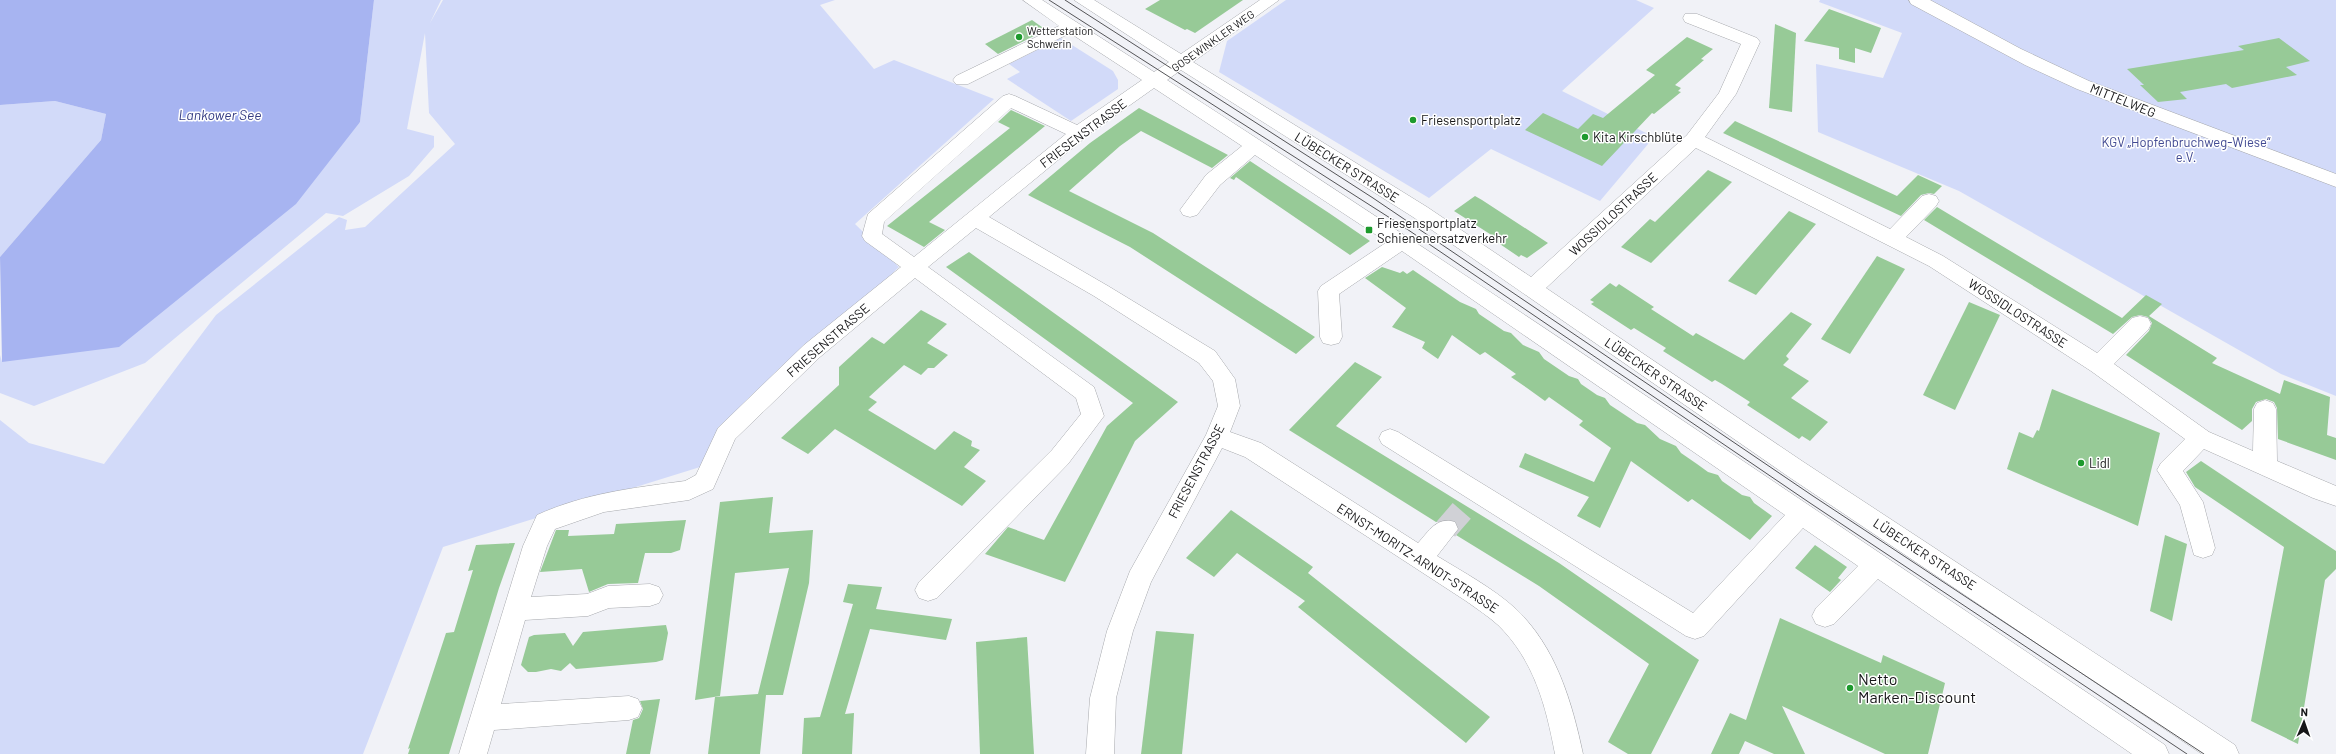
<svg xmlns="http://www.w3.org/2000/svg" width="2336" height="754" viewBox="0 0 2336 754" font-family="Barlow,sans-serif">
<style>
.green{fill:#d2daf9}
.water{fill:#a7b4f1}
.building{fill:#97ca97}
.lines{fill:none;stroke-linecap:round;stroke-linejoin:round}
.minor-tunnel{stroke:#d0d1d6;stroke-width:24;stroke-dasharray:24 12;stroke-linecap:butt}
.minor-casing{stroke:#a7a9ad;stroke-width:1}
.minor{fill:#fff;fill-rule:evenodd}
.tram{stroke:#545457;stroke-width:1}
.poi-dot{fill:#1d9a2d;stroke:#fff;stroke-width:1.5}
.labels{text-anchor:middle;stroke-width:3;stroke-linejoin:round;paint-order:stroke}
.far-poi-label{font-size:11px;fill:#161618;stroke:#fff;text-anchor:start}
.far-street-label{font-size:11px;fill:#161618;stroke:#fff}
.street-label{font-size:13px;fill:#161618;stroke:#fff}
.poi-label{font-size:13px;fill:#161618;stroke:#fff;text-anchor:start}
.park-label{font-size:13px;fill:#414992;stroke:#fff}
.water-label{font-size:14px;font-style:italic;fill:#363d84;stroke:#fff}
.near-poi-label{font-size:16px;fill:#161618;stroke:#fff;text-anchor:start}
</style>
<rect width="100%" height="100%" fill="#f1f2f7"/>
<g class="green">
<path d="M374 0H441L430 23 443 0H835L820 5 874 69 894 60 994 99 855 224 899 267 812 351 713 463 443 547 363 754H0V420L29 443 104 464 216 315 339 217 347 220 345 230 365 227 455 144 429 113 425 33 407 129 434 136V147L409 176 343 216 326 213 145 363 34 406 0 393V355L2 362 360 122Z"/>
<path d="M1286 0H1636L1654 8 1562 91 1654 137 1600 201 1491 149 1429 198 1219 72 1227 41Z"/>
<path d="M1820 0H2336V396L2281 374 1959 191 1818 132 1816 64 1883 78 1902 33 1819 2Z"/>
<path d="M1061 38 1113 71 1118 80V89L1071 121 1007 79 1020 72 1009 64Z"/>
<path d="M55 101 106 114 101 140 0 257V105Z"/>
</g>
<path class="water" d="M0 0H374L360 122 296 204 119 347 2 362 0 257 101 140 106 114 55 101 0 105Z"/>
<g class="building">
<path d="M1160 0H1243L1195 33 1187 29 1185 30 1145 9Z"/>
<path d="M1829 9 1881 28 1871 53 1855 48V63L1839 59V48L1804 41Z"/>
<path d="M1032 20 1046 30 998 54 985 44Z"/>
<path d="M1775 24 1796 33 1792 112 1769 108Z"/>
<path d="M1687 37 1713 49 1701 59 1704 60 1675 85 1681 88 1678 91 1681 92 1654 114 1652 113 1602 166 1525 130 1543 113 1578 129 1593 114 1603 118 1655 75 1646 70Z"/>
<path d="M2279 38 2310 61 2286 67 2297 75 2232 88 2226 84 2180 92 2187 99 2158 102 2140 85H2144L2127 69 2244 50 2238 46Z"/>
<path d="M1139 108 1228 155 1212 168 1141 131 1120 146 1069 191 1153 233 1315 337 1296 354 1130 247 1028 195 1090 143Z"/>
<path d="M1011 110 1045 126 929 222 945 230 924 247 887 226 1010 128 998 122Z"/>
<path d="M1735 121 1897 196 1918 175 1942 186 1934 194 1929 193 1921 195 1901 216 1723 133Z"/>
<path d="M1250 161 1329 213 1370 241 1350 255 1236 177 1234 180 1230 178Z"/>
<path d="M1708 170 1732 182 1651 263 1621 247 1650 219 1655 222Z"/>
<path d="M1475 196 1482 200 1548 243 1527 258 1521 255 1519 257 1491 238 1493 236 1454 211Z"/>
<path d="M1937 207 2122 318 2146 295 2162 304 2149 316 2217 358 2212 363 2280 394 2284 380 2330 397 2327 435 2336 438V460L2278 439 2277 408 2274 402 2266 399 2256 402 2252 409V421L2242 430 2126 355 2149 331 2152 323 2148 317 2140 315 2132 317 2113 334 1924 220Z"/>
<path d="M1789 211 1816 224 1756 295 1728 281Z"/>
<path d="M969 252 1178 402 1135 441 1065 582 985 554 1008 527 1044 540 1107 426 1133 403 946 267Z"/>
<path d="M1877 256 1905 269 1850 354 1821 339Z"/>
<path d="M1382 267 1400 273 1403 271 1407 274 1413 270 1460 302 1476 309 1479 314 1504 331 1511 333 1523 345 1539 352 1544 359 1569 376 1578 379 1581 384 1597 395 1605 398 1610 405 1637 423 1645 425 1660 439 1676 446 1681 453 1697 464 1708 472 1718 475 1722 481 1742 495 1750 497 1754 503 1772 516 1750 540 1692 499 1688 502 1631 461 1600 528 1577 516 1589 497 1519 467 1525 453 1594 482 1611 448 1579 425 1583 421 1549 397 1545 401 1527 388 1511 377 1516 374 1485 352 1480 355 1452 335 1438 359 1422 348 1425 342 1392 327 1406 308 1365 278Z"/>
<path d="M1610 283 1616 287 1619 284 1654 307 1651 309 1693 336 1696 333 1744 360 1791 312 1812 324 1786 356 1789 359 1783 365 1809 381 1791 398 1828 422 1810 441 1802 436 1799 439 1747 405 1750 402 1722 384 1715 380 1712 382 1663 351 1666 348 1634 328 1631 330 1591 304 1594 302 1590 300Z"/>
<path d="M1969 302 2000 315 1955 410 1923 395Z"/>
<path d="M921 310 947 324 927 343 948 355 934 368H928L921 375 904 365 869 397 877 402 868 410 935 450 954 431 972 441 971 446 980 450 964 467 986 481 962 506 835 429 808 454 781 438 839 385V367L872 337 884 344Z"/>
<path d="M1355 362 1382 377 1336 426 1559 563 1699 660 1651 754H1628L1608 742 1649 664 1539 586 1456 535 1459 528 1455 521 1443 520 1436 522 1289 430Z"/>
<path d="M2052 389 2160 433 2138 526 2007 469 2019 432 2033 438 2037 430 2039 431Z"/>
<path d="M2201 461 2336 551V569L2325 580 2298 744 2251 721 2284 547 2195 487 2186 472Z"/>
<path d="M773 497 769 533 813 530 809 583 783 695H766L760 754H708L715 697 758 694 789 568 735 573 720 696 695 700 720 502Z"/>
<path d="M1231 510 1313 567 1308 573 1490 717 1466 743 1298 607 1305 601 1237 553 1214 577 1186 558Z"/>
<path d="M686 520 680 550 671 553H645L638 583 608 584 589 592 582 569 540 572 556 530H569L568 536 614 534 616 524Z"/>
<path d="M2165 535 2187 544 2172 621 2150 611Z"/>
<path d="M515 543 499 588 449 754H408L410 748 408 749 446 633 454 632 473 570 468 571 476 545Z"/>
<path d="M1815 545 1847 567 1838 578 1841 580 1830 592 1795 568Z"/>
<path d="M848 584 882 587 876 609 952 619 946 640 870 629 845 714 854 713 852 754H802L804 718 820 717 853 604 843 602Z"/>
<path d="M1780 618 1881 663 1883 655 1945 683 1928 754H1885L1782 706 1805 754H1774L1745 741 1739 754H1711L1730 713 1746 720Z"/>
<path d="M666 625 668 633 663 660 656 662 576 669 570 663 561 671 551 669 536 672H528L521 665 529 637 534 635 565 633 573 646 583 632Z"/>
<path d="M1156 631 1194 634 1182 754H1141Z"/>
<path d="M1027 637 1034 754H980L976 642Z"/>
<path d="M660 699 650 754H626L633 720 639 718 643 709 640 701Z"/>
</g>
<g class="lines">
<path class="minor-tunnel" d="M1446 529 1466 506"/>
<g class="minor-casing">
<g id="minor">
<path d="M1023 0H1042L1154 72 1169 62 1074 0H1094L1181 54 1260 0H1279L1193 62 1427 207 1531 277 1687 135 1719 93 1741 44 1685 22 1683 18 1685 14H1697L1757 38 1760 42 1736 94 1705 137 1890 229 1922 196 1929 194 1936 196 1939 201 1936 206 1906 237 1943 256 2097 353 2132 318 2140 316 2148 318 2151 324 2148 330 2114 364 2209 432 2253 451 2254 409 2257 403 2265 400 2273 403 2276 409 2277 461 2336 486V506L2313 498 2204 449 2183 471 2203 502 2215 548 2212 555 2203 558 2194 555 2180 505 2157 470 2161 463 2185 439 2091 371 1929 266 1696 148 1546 288 1802 461 2235 745 2239 754H2202L1786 475 1413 217 1181 70 1167 80C1503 297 1833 522 2165 745L2169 754H2132L1878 579 1834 624 1825 627 1816 624 1812 616 1816 608 1858 566 1803 528 1704 636 1695 639 1686 636 1382 444 1379 438 1382 432 1390 429 1398 432 1693 613 1785 515 1402 251 1339 294 1342 337 1339 343 1331 345 1323 343 1320 337 1318 291 1321 286 1387 242 1255 155 1220 185 1197 215 1190 217 1183 215 1180 210 1206 175 1242 146 1154 88 1092 132 989 217 1108 286 1215 351 1235 379 1240 406 1230 432 1261 443 1418 543C1429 531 1437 516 1455 522L1458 529 1437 556C1463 572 1493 588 1516 609 1556 647 1572 702 1583 754H1555C1546 706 1534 660 1498 625 1488 616 1477 609 1466 601L1245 457 1222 448 1151 582 1133 631 1116 698 1114 754H1086L1090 698 1107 631 1130 571 1206 435 1218 406 1213 381 1199 363 1094 296 976 228 928 267 1094 387 1104 416 1068 464 937 598 928 601 919 598 915 590 919 582 1052 450 1081 414 1076 398 915 278 820 357 735 439 713 489 689 500 604 512 555 529 547 546 531 597 587 594 608 586 650 584 659 587 663 595 659 603 650 606 609 608 588 616 525 620 501 704 629 696 638 699 642 708 638 717 629 720 494 730 487 754H459L523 546 537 515C586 493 633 488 685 481L696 475 718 428 804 345 901 267 865 241 862 236 868 214 1003 96 1009 94 1015 96 1077 125 1142 80 1070 33 968 84H956L953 80 956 76 1059 26ZM1011 108 1066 134 914 257 882 234 884 222Z"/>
<path d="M1909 0H1930L2021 49 2089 81 2336 174V187L2077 89 2025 65 1911 4Z"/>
</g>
</g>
<use href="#minor" class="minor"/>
<g class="tram">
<path d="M1049 0 1401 225 1810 503 2187 754"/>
<path d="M1065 0 1373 198 1813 496 2204 754"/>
</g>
</g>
<g class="poi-dot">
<circle cx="1019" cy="37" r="4"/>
<circle cx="1413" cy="120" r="4"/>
<circle cx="1585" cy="137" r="4"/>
<rect x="1365" y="226" width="8" height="8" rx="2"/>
<circle cx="2081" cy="463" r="4"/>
<circle cx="1850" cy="688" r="4"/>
</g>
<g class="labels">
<g class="far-poi-label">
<text x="1027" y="35">Wetterstation<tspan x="1027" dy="13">Schwerin</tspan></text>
</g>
<g class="far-street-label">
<text transform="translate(1213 41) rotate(-35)" y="4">GOSEWINKLER WEG</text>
</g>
<g class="street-label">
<text transform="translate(2123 100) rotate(22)" y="5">MITTELWEG</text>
<text transform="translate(1083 133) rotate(-37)" y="5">FRIESENSTRASSE</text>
<text transform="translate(1347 167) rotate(32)" y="5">LÜBECKER STRASSE</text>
<text transform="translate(1613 214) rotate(-43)" y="5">WOSSIDLOSTRASSE</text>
<text transform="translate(2018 313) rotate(33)" y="5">WOSSIDLOSTRASSE</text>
<text transform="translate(828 340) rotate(-41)" y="5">FRIESENSTRASSE</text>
<text transform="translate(1656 374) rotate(34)" y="5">LÜBECKER STRASSE</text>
<text transform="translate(1196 471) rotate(-62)" y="5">FRIESENSTRASSE</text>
<text transform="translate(1925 554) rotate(33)" y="5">LÜBECKER STRASSE</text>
<text transform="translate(1418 558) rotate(33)" y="5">ERNST-MORITZ-ARNDT-STRASSE</text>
</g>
<g class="poi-label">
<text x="1421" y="125">Friesensportplatz</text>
<text x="1593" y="142">Kita Kirschblüte</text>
<text x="1377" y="228">Friesensportplatz<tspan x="1377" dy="15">Schienenersatzverkehr</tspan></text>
<text x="2089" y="468">Lidl</text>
</g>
<g class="park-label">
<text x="2186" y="147">KGV „Hopfenbruchweg-Wiese“<tspan x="2186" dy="15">e.V.</tspan></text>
</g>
<g class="water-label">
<text x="220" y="120">Lankower See</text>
</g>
<g class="near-poi-label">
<text x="1858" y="685">Netto<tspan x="1858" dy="18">Marken-Discount</tspan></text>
</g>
</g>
<g transform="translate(2304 722) rotate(2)" stroke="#ffffff" stroke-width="3" paint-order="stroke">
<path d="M0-3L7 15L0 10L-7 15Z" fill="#161618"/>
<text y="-6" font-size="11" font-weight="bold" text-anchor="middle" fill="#161618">N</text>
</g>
</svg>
